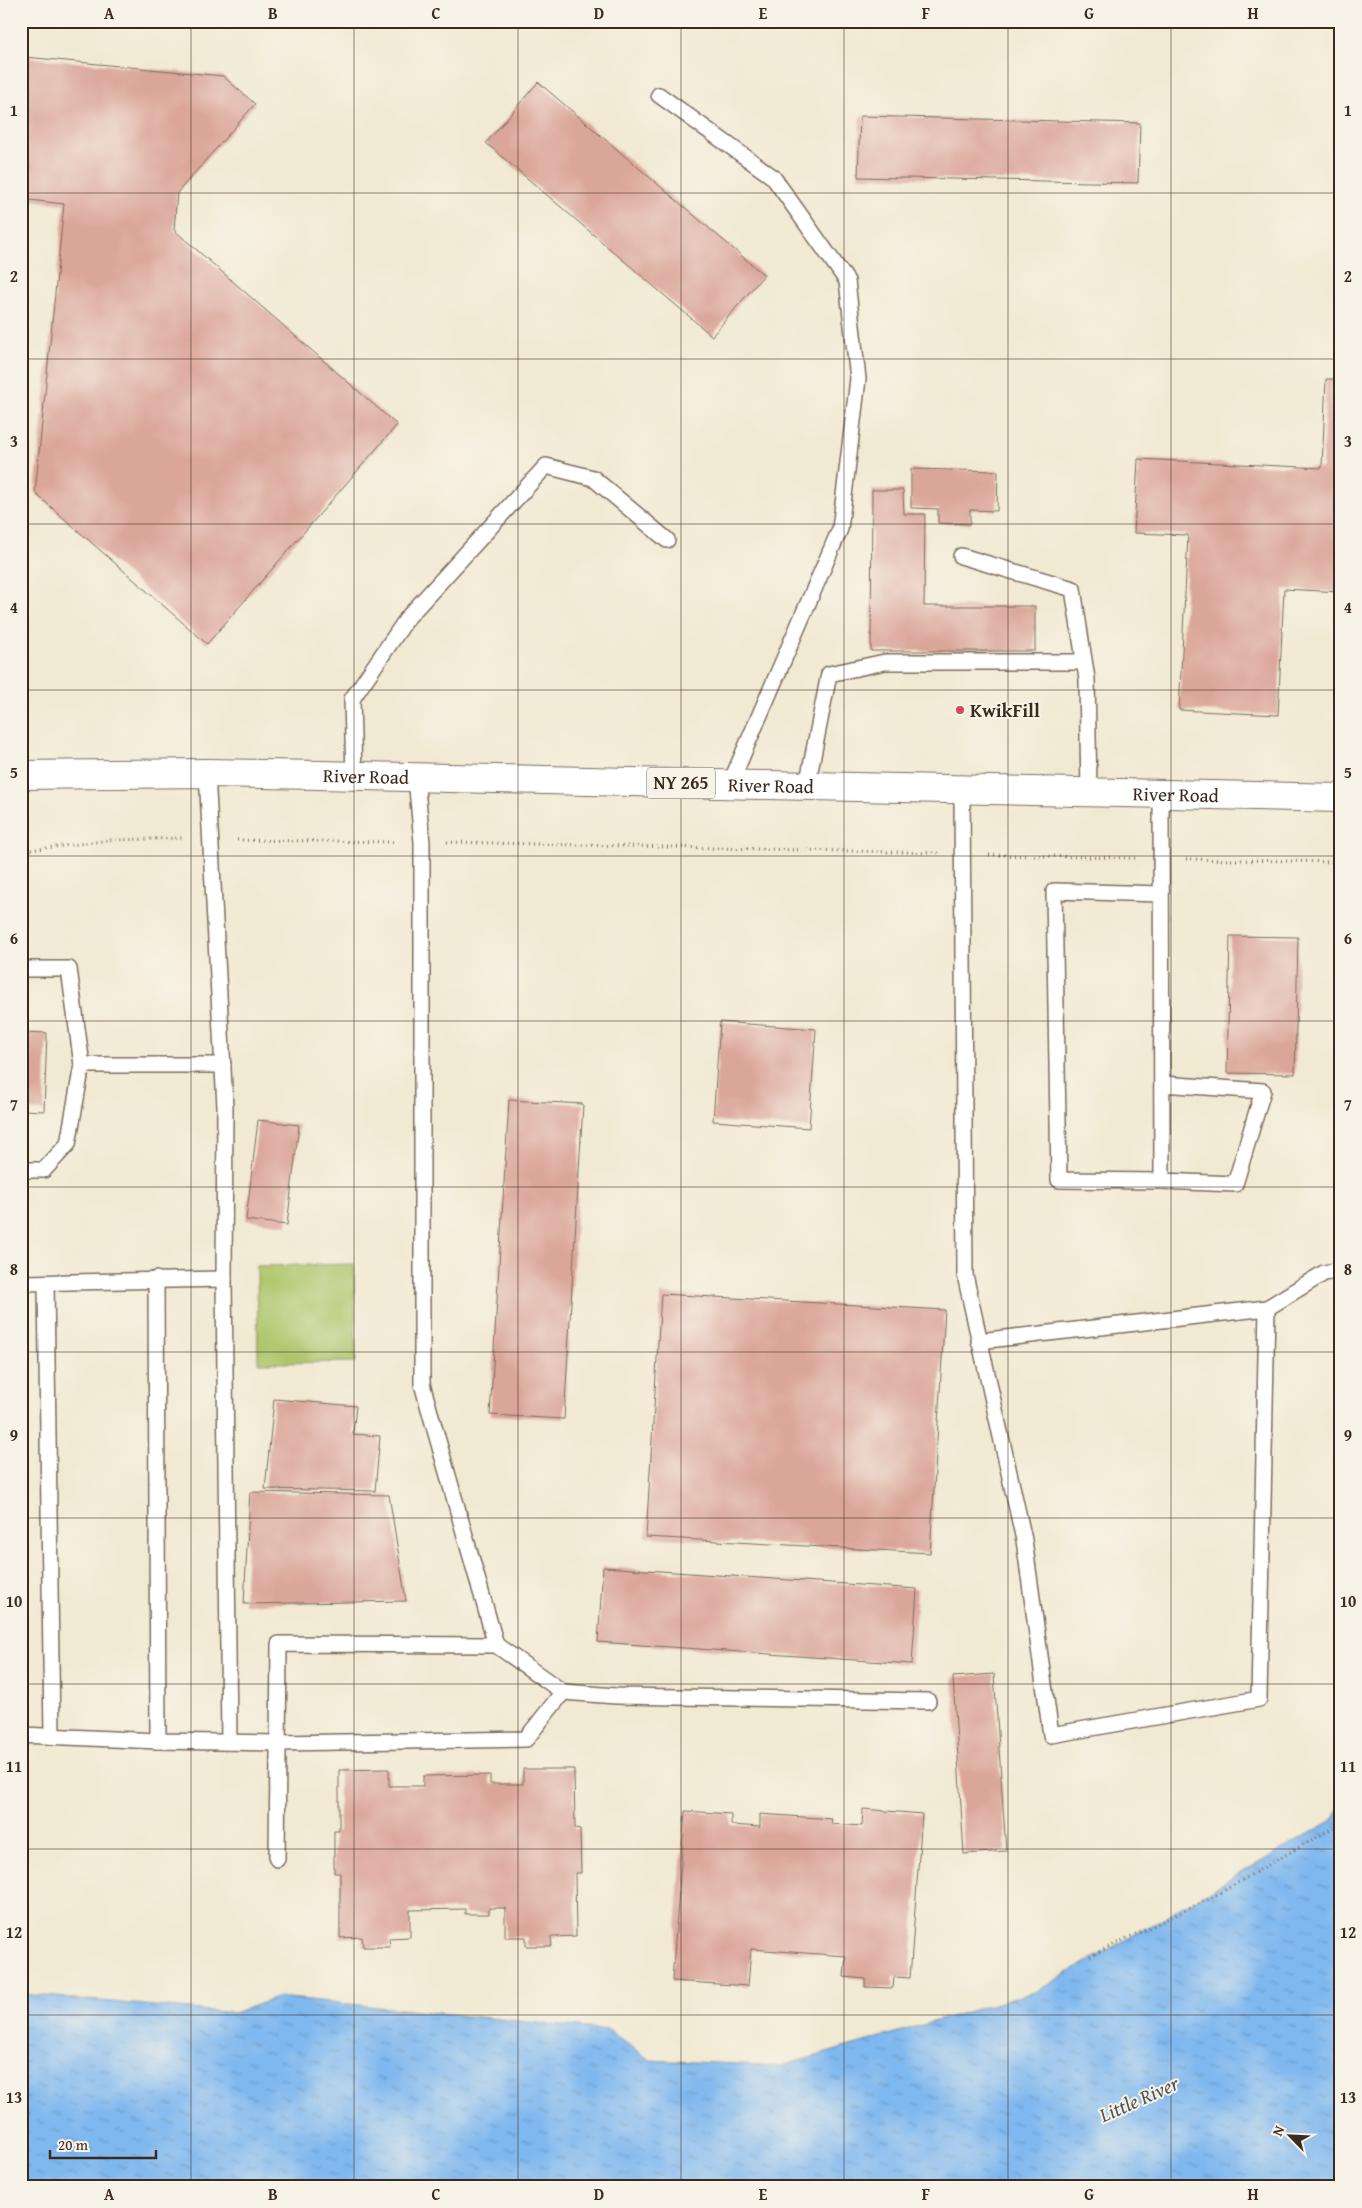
<svg xmlns="http://www.w3.org/2000/svg" width="1362" height="2208" viewBox="0 0 1362 2208" font-family="'Gentium Book Plus',serif">
<style>
.pitch{fill:#adc66c;stroke:#747845}
.water{fill:url(#water-ripples);stroke:#5d7186}
.building{fill:#dba69a}
.lines{fill:none;stroke-linecap:round;stroke-linejoin:round}
.service-casing{stroke:#7b6d5d;stroke-width:18}
.primary-casing{stroke:#7b6d5d;stroke-width:30}
.path{stroke:#7b6d5d;stroke-width:3;stroke-dasharray:1 4;stroke-linecap:butt}
.service{stroke:#fff;stroke-width:15}
.primary{stroke:#fff;stroke-width:28}
.grid{fill:none;stroke:#3b2a1e;stroke-width:1;stroke-opacity:0.55}
.poi-dot{fill:#d1495b;stroke:#f7f3e8;stroke-width:2}
.labels{text-anchor:middle;stroke-width:4;stroke-linejoin:round;paint-order:stroke}
.shield{fill:#f7f3e8;stroke:#73665b;stroke-width:1}
.shield-label{font-size:18px;font-weight:bold;fill:#3b2a1e}
.poi-label{font-size:19px;font-weight:bold;fill:#3b2a1e;stroke:#f7f3e8;text-anchor:start}
.street-label{font-size:19px;fill:#3b2a1e;stroke:#f7f3e8}
.water-label{font-size:20px;font-style:italic;fill:#4f555d;stroke:#f7f3e8}
.neatline{fill:none;stroke:#3b2a1e;stroke-width:2}
.grid-label{font-size:16px;text-anchor:middle;font-weight:bold;fill:#3b2a1e}
</style>
<defs>
<pattern id="water-ripples" width="26" height="14" patternUnits="userSpaceOnUse" patternTransform="scale(1.25)"><rect width="26" height="14" fill="#7fb8ef"/><path d="M2 4q2-2 4 0t4 0M15 11q2-2 4 0t4 0" fill="none" stroke="#6996c1"/></pattern>
</defs>
<rect width="100%" height="100%" fill="#f7f3e8"/>
<filter id="ink" filterUnits="userSpaceOnUse"><feTurbulence type="fractalNoise" baseFrequency=".02" numOctaves="2"/><feDisplacementMap in="SourceGraphic" scale="10" xChannelSelector="R" yChannelSelector="G"/><feConvolveMatrix kernelMatrix="1 2 1 2 8 2 1 2 1" color-interpolation-filters="sRGB"/></filter>
<filter id="wash" filterUnits="userSpaceOnUse"><feTurbulence type="fractalNoise" baseFrequency=".0096" numOctaves="4" result="noise"/><feDisplacementMap in="SourceGraphic" scale="20" xChannelSelector="R" yChannelSelector="G"/><feGaussianBlur stdDeviation="1.12" result="paint"/><feColorMatrix in="noise" values="0 0 0 0 0 0 0 0 0 0 0 0 0 0 0 0 0 1.4 0 .05"/><feComposite in="paint" operator="in"/></filter>
<g filter="url(#wash)">
<rect width="100%" height="100%" fill="#f1e9d1"/>
<path class="pitch" d="M354 1264 356 1362 258 1363 257 1266Z"/>
<path class="water" d="M1341 1800V2187H21V1994L234 2013 279 1997 608 2030 650 2060 782 2066 1035 1992 1333 1820Z"/>
<g id="blocks">
<g class="building">
<path d="M25 57 223 76 255 104 177 193 174 230 397 425 207 644 35 493 64 204 21 199V93Z"/>
<path d="M538 82 764 275 712 336 486 143Z"/>
<path d="M860 116 1140 123 1138 183 858 177Z"/>
<path d="M1326 379H1341V592L1284 589 1278 715 1179 710 1188 535 1134 533 1138 459 1322 468Z"/>
<path d="M911 469 998 471 997 511 970 510V524L938 523V509L911 508Z"/>
<path d="M872 490H903L904 514H925L924 606H1035V651H871Z"/>
<path d="M1230 936 1298 937 1295 1074 1227 1073Z"/>
<path d="M720 1022 816 1029 809 1128 713 1121Z"/>
<path d="M21 1032 47 1033 44 1111 21 1110Z"/>
<path d="M509 1100 583 1104 564 1419 490 1415Z"/>
<path d="M258 1120 299 1125 287 1225 246 1220Z"/>
<path d="M661 1294 945 1310 930 1553 646 1537Z"/>
<path d="M274 1399 356 1406 353 1434 380 1436 375 1491 265 1489Z"/>
<path d="M250 1492 389 1495 406 1601 244 1604Z"/>
<path d="M603 1567 917 1589 912 1664 598 1642Z"/>
<path d="M994 1674 1006 1851 964 1854 953 1677Z"/>
<path d="M389 1769V1786H423V1776L490 1775V1784H523V1769H574L575 1828 580 1829 581 1873H575L576 1936 551 1937 552 1946H526V1937H505V1908H489V1914H465V1909L410 1910V1937L389 1938 390 1947H363L362 1937 340 1938V1873H334V1831H339V1770Z"/>
<path d="M863 1809 922 1814 910 1978 894 1977 893 1988 865 1987V1979L844 1977 846 1956 751 1949 748 1986 672 1981 685 1811 731 1814V1825L760 1827V1814L832 1819 831 1824 862 1826Z"/>
</g>
</g>
</g>
<g filter="url(#ink)">
<use href="#blocks" fill-opacity="0" stroke="#7b6d5d" stroke-width="1"/>
<g class="lines">
<g class="service-casing">
<g id="service">
<path d="M659 95 773 177 847 281 858 379 840 529 730 784"/>
<path d="M961 556 1073 589 1087 679 1089 792"/>
<path d="M207 773 225 1106 224 1279 229 1742"/>
<path d="M354 776 352 699 408 617 546 466 593 478 667 540"/>
<path d="M416 778 422 842V1384L496 1645"/>
<path d="M807 786 829 674 885 662H1084"/>
<path d="M962 790 965 1275 1024 1540 1051 1735 1259 1699 1267 1308 979 1341"/>
<path d="M1161 794 1162 1181 1235 1184 1263 1091 1162 1084"/>
<path d="M1161 894 1054 891 1059 1180 1162 1181"/>
<path d="M21 969H69L82 1065 68 1144 44 1170H21"/>
<path d="M82 1065H223"/>
<path d="M156 1279 158 1741"/>
<path d="M21 1283 224 1279"/>
<path d="M46 1283 52 1736"/>
<path d="M1267 1308 1324 1273 1341 1270"/>
<path d="M21 1735 158 1741 278 1743 526 1739 563 1692"/>
<path d="M277 1859 279 1644 496 1645 563 1692 616 1696 928 1701"/>
</g>
</g>
<g class="primary-casing">
<g id="primary">
<path id="s1" d="M21 775 207 773 319 775 1341 798"/>
</g>
</g>
<g class="path">
<path d="M237 840 395 842"/>
<path d="M447 842 938 853"/>
<path d="M21 851 111 840 185 838"/>
<path d="M989 855 1135 858"/>
<path d="M1186 859 1341 862"/>
<path d="M1090 1956 1211 1898 1341 1823"/>
</g>
<use href="#service" class="service"/>
<use href="#primary" class="primary"/>
</g>
</g>
<path class="grid" d="M191 21V2187M354 21V2187M518 21V2187M681 21V2187M844 21V2187M1008 21V2187M1171 21V2187M21 193H1341M21 359H1341M21 524H1341M21 690H1341M21 856H1341M21 1021H1341M21 1187H1341M21 1352H1341M21 1518H1341M21 1684H1341M21 1849H1341M21 2015H1341"/>
<circle class="poi-dot" cx="960" cy="710" r="5"/>
<g class="labels">
<rect class="shield" x="647" y="767.5" width="68" height="31" rx="4"/>
<g class="shield-label">
<text x="681" y="789">NY 265</text>
</g>
<g class="poi-label">
<text x="970" y="717">KwikFill</text>
</g>
<g class="street-label">
<text dy="7" stroke="none"><textPath href="#s1" startOffset="345">River Road</textPath></text>
<text dy="7" stroke="none"><textPath href="#s1" startOffset="750">River Road</textPath></text>
<text dy="7" stroke="none"><textPath href="#s1" startOffset="1155">River Road</textPath></text>
</g>
<g class="water-label">
<text transform="translate(1139 2099) rotate(-24)" y="7">Little River</text>
</g>
</g>
<rect width="1362" height="2208" fill="none" stroke="#f7f3e8" stroke-width="55"/>
<g transform="translate(1290 2136) rotate(294)" stroke="#f7f3e8" stroke-width="4" paint-order="stroke">
<path d="M0-4L9 19L0 12L-9 19Z" fill="#3b2a1e"/>
<text y="-8" font-size="14" font-weight="bold" text-anchor="middle" fill="#3b2a1e">N</text>
</g>
<path d="M50 2150v8h106v-8" fill="none" stroke="#3b2a1e" stroke-width="2.5"/>
<text x="58" y="2150" font-size="15" fill="#3b2a1e" stroke="#f7f3e8" stroke-width="4" paint-order="stroke">20 m</text>
<rect x="28" y="28" width="1306" height="2152" class="neatline"/>
<g class="grid-label">
<text x="109" y="19">A</text>
<text x="273" y="19">B</text>
<text x="436" y="19">C</text>
<text x="599" y="19">D</text>
<text x="763" y="19">E</text>
<text x="926" y="19">F</text>
<text x="1089" y="19">G</text>
<text x="1253" y="19">H</text>
<text x="14" y="116">1</text>
<text x="1348" y="116">1</text>
<text x="14" y="282">2</text>
<text x="1348" y="282">2</text>
<text x="14" y="447">3</text>
<text x="1348" y="447">3</text>
<text x="14" y="613">4</text>
<text x="1348" y="613">4</text>
<text x="14" y="778">5</text>
<text x="1348" y="778">5</text>
<text x="14" y="944">6</text>
<text x="1348" y="944">6</text>
<text x="14" y="1110">7</text>
<text x="1348" y="1110">7</text>
<text x="14" y="1275">8</text>
<text x="1348" y="1275">8</text>
<text x="14" y="1441">9</text>
<text x="1348" y="1441">9</text>
<text x="14" y="1607">10</text>
<text x="1348" y="1607">10</text>
<text x="14" y="1772">11</text>
<text x="1348" y="1772">11</text>
<text x="14" y="1938">12</text>
<text x="1348" y="1938">12</text>
<text x="14" y="2103">13</text>
<text x="1348" y="2103">13</text>
<text x="109" y="2200">A</text>
<text x="273" y="2200">B</text>
<text x="436" y="2200">C</text>
<text x="599" y="2200">D</text>
<text x="763" y="2200">E</text>
<text x="926" y="2200">F</text>
<text x="1089" y="2200">G</text>
<text x="1253" y="2200">H</text>
</g>
</svg>
